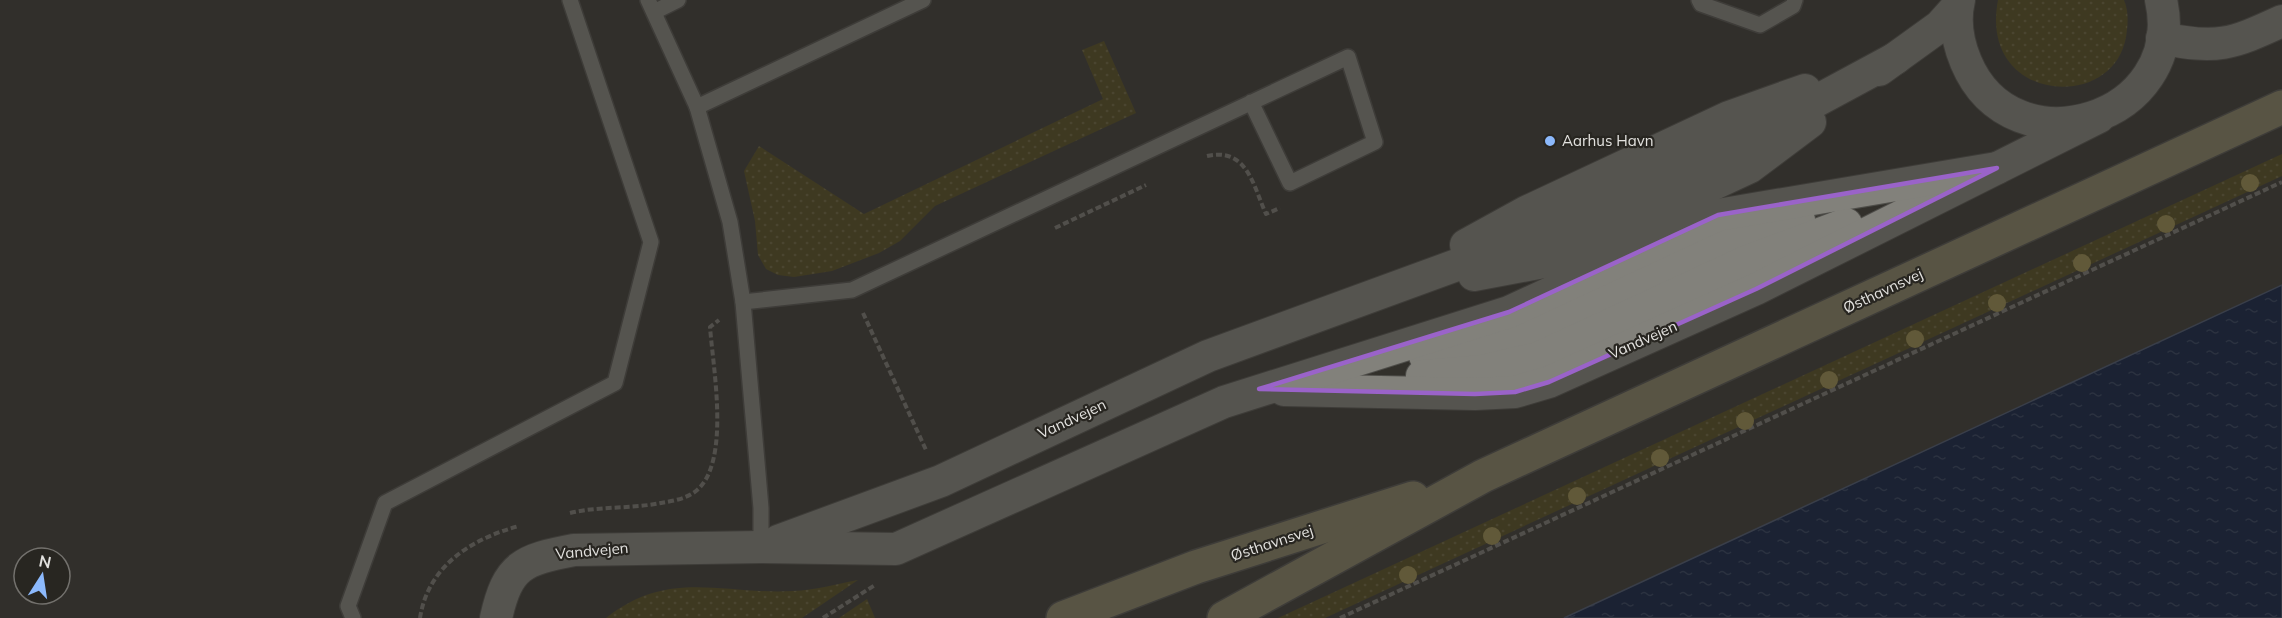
<svg xmlns="http://www.w3.org/2000/svg" width="2282" height="618" viewBox="0 0 2282 618" font-family="Mulish,sans-serif">
<style>
.grass{fill:url(#grass-dots)}
.water{fill:url(#water-ripples);stroke:#44516e;stroke-width:1.5}
.lines{fill:none;stroke-linecap:round;stroke-linejoin:round}
.lane-casing{stroke:#4e4d49;stroke-width:18}
.street-casing{stroke:#4e4d49;stroke-width:34}
.secondary-casing{stroke:#4e4d49;stroke-width:36}
.path{stroke:#787672;stroke-width:4;stroke-dasharray:6 3;stroke-linecap:butt}
.lane{stroke:#82817b;stroke-width:15}
.street{stroke:#82817b;stroke-width:32}
.secondary{stroke:#888162;stroke-width:33}
.tree{fill:#9c8c49}
.marked{fill:none;stroke:#9a63c9;stroke-width:4.5;stroke-linejoin:round}
.poi-dot{fill:#8cb9fc;stroke:#282621;stroke-width:2}
.labels{text-anchor:middle;stroke-width:4.5;stroke-linejoin:round;paint-order:stroke}
.poi-label{font-size:15px;fill:#e3e2df;stroke:#282621;text-anchor:start}
.street-label{font-size:15px;fill:#e3e2df;stroke:#282621}
</style>
<defs>
<pattern id="grass-dots" width="8" height="8" patternUnits="userSpaceOnUse" patternTransform="scale(1.5)"><rect width="8" height="8" fill="#4f4515"/><path d="M2 2h.1M6 6h.1" fill="none" stroke="#686037" stroke-width="1.8" stroke-linecap="round"/></pattern>
<pattern id="water-ripples" width="26" height="14" patternUnits="userSpaceOnUse" patternTransform="scale(1.5)"><rect width="26" height="14" fill="#00133d"/><path d="M2 4q2-2 4 0t4 0M15 11q2-2 4 0t4 0" fill="none" stroke="#253559"/></pattern>
</defs>
<rect width="100%" height="100%" fill="#32302b"/>
<g class="grass">
<path d="M1998 0H2124C2129 12 2128 24 2126 37 2113 113 1978 103 1998 0Z"/>
<path d="M1104 41 1136 113 935 206 900 241 879 253 832 271 794 277 778 275 766 269 758 255 755 221 744 171 759 146 864 214 1103 99 1082 50Z"/>
<path d="M2282 154V176L1325 618H1278Z"/>
<path d="M858 580 802 618H606C669 568 722 595 793 591 815 590 837 584 858 580Z"/>
<path d="M867 599 875 618H839Z"/>
</g>
<path class="water" d="M2282 285V618H1564Z"/>
<g class="lines">
<g class="lane-casing">
<g id="lane">
<path d="M648 0 697 107 730 222 743 302 761 508V547"/>
<path d="M1699 0 1701 4 1760 25 1793 6 1795 0"/>
<path d="M654 12 678 0"/>
<path d="M697 107 923 0"/>
<path d="M743 302 852 290 1348 57 1375 142 1290 183 1251 102"/>
<path d="M353 618 348 606 385 503 615 383 651 242 570 0"/>
</g>
</g>
<g class="street-casing">
<g id="street">
<path d="M1959 0C1954 21 1958 43 1966 62 2013 174 2188 119 2161 0"/>
<path d="M2162 38C2217 50 2232 44 2282 21"/>
<path d="M1879 70 1940 26 1957 7"/>
<path d="M1466 245 1526 212 1729 117 1805 90"/>
<path d="M1474 275 1549 261 1750 167 1810 122"/>
<path d="M1425 356 1506 340 1527 333 1732 237 1799 220"/>
<path d="M1422 376 1482 371 1538 358 1743 263 1846 224"/>
<path d="M1284 390 1475 394 1515 392 1549 382 1756 289 2099 117"/>
<path d="M778 541 941 481 1208 356 1536 236 1742 141 1896 58"/>
<path d="M496 618C508 565 522 560 574 550L761 547 896 549 1224 402 1509 312 1718 215 1997 168"/>
</g>
</g>
<g class="secondary-casing">
<g id="secondary">
<path d="M1063 618 1196 567 1413 498"/>
<path d="M1224 618 1483 476 2282 107"/>
</g>
</g>
<g class="path">
<path d="M1207 156C1247 147 1253 185 1266 214L1280 208"/>
<path d="M1055 228 1146 185"/>
<path d="M863 313 926 450"/>
<path d="M570 513C599 506 631 509 661 503 672 501 686 499 696 491 731 463 713 368 710 327L719 320"/>
<path d="M420 618C428 566 471 539 519 526"/>
<path d="M823 618 875 585"/>
<path d="M1340 618 2282 182"/>
</g>
<use href="#lane" class="lane"/>
<use href="#street" class="street"/>
<use href="#secondary" class="secondary"/>
</g>
<g class="tree">
<circle cx="2250" cy="183" r="9"/>
<circle cx="2166" cy="224" r="9"/>
<circle cx="2082" cy="263" r="9"/>
<circle cx="1997" cy="303" r="9"/>
<circle cx="1915" cy="339" r="9"/>
<circle cx="1829" cy="380" r="9"/>
<circle cx="1745" cy="421" r="9"/>
<circle cx="1660" cy="458" r="9"/>
<circle cx="1577" cy="496" r="9"/>
<circle cx="1492" cy="536" r="9"/>
<circle cx="1408" cy="575" r="9"/>
</g>
<path d="M0 0H2282V618H0ZM1997 168 1756 289 1549 382 1515 392 1475 394 1259 389 1509 312 1718 215Z" fill="#32302b" fill-opacity=".55" fill-rule="evenodd"/>
<path class="marked" d="M1997 168 1756 289 1549 382 1515 392 1475 394 1259 389 1509 312 1718 215Z"/>
<circle class="poi-dot" cx="1550" cy="141" r="6"/>
<g class="labels">
<g class="poi-label">
<text x="1562" y="146">Aarhus Havn</text>
</g>
<g class="street-label">
<text transform="translate(1883 291) rotate(-25)" y="5">Østhavnsvej</text>
<text transform="translate(1643 340) rotate(-24)" y="5">Vandvejen</text>
<text transform="translate(1072 419) rotate(-25)" y="5">Vandvejen</text>
<text transform="translate(1272 543) rotate(-18)" y="5">Østhavnsvej</text>
<text transform="translate(592 551) rotate(-5)" y="5">Vandvejen</text>
</g>
</g>
<g transform="translate(42 576) rotate(12)"><circle r="28" fill="#282621" stroke="#73716d" stroke-width="1.5"/>
<path d="M0-4.5L10 22L0 15L-10 22Z" fill="#8cb9fc"/>
<text y="-9" font-size="16" font-weight="bold" text-anchor="middle" fill="#e3e2df">N</text>
</g>
</svg>
